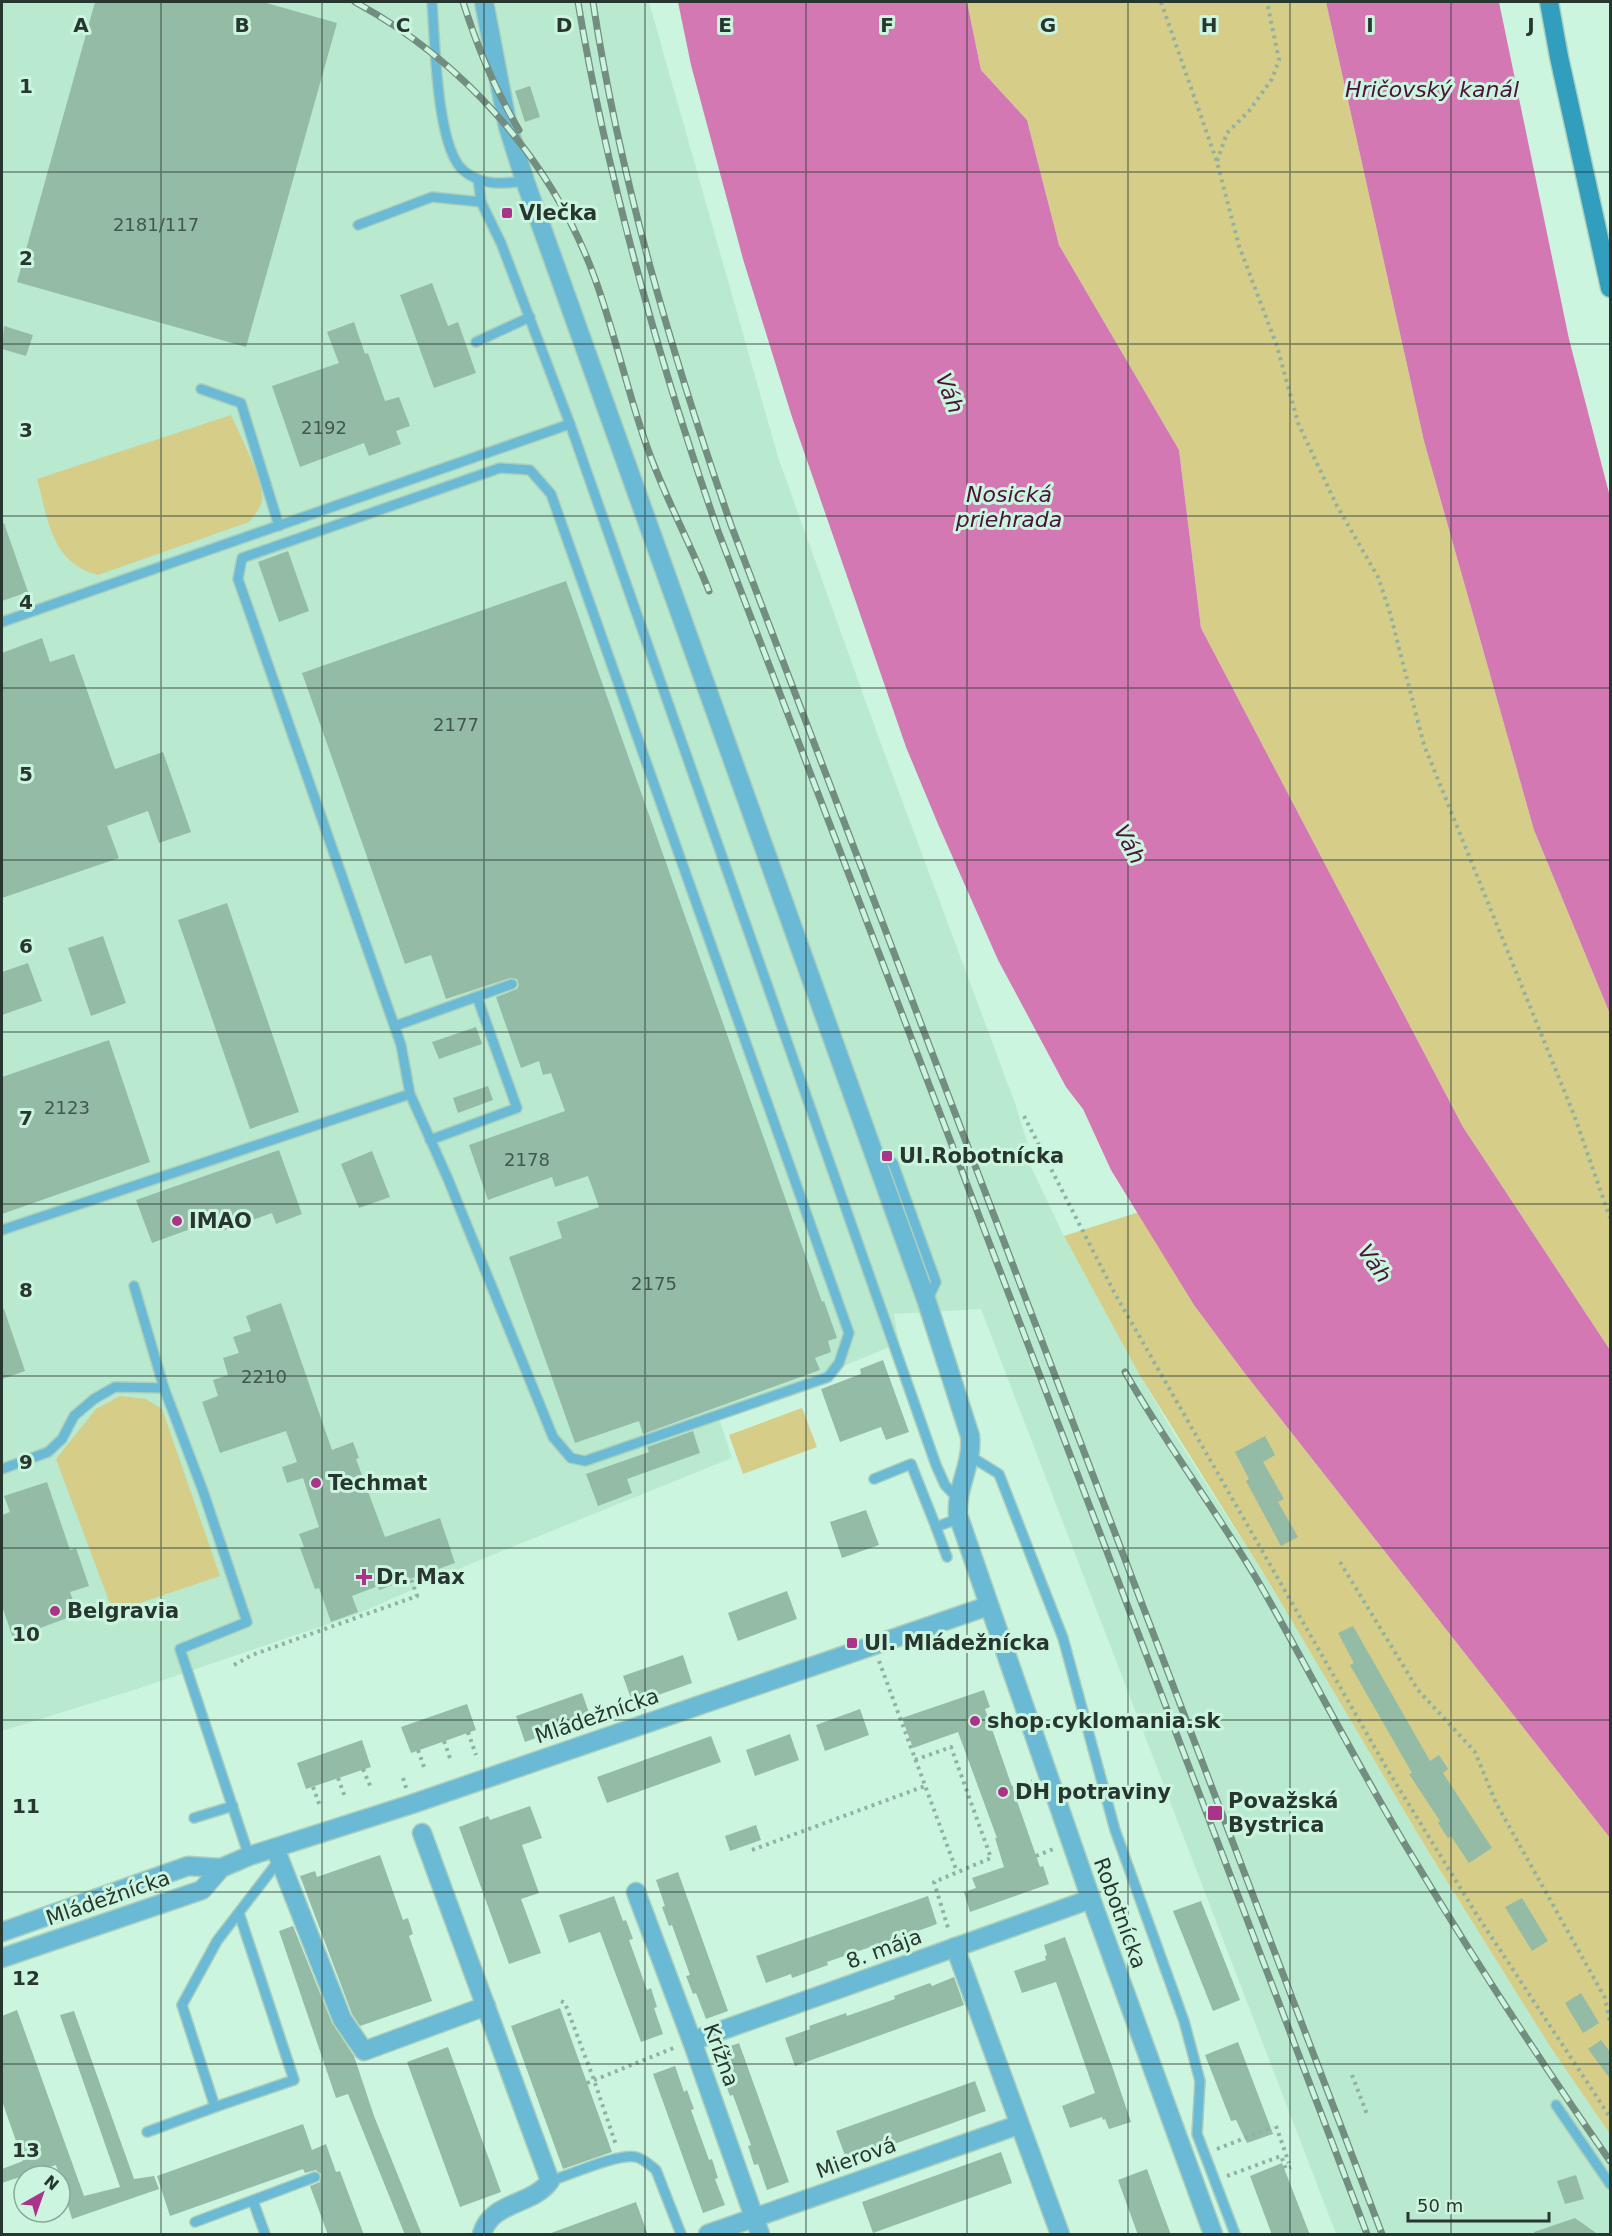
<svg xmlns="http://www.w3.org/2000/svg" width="1612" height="2236" viewBox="0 0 1612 2236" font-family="'DejaVu Sans',sans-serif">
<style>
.built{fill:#b9ead0}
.green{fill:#d5cd88}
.water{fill:#d478b4}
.building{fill:#94bba6}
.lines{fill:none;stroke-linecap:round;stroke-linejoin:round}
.service-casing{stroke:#abcfbc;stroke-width:12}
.minor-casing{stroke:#abcfbc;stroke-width:21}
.tertiary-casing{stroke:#abcfbc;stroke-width:21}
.secondary-casing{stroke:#abcfbc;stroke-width:21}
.path{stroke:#92b2a1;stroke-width:4;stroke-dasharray:3 4.5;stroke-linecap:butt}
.service{stroke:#6abad5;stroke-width:9}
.minor{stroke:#6abad5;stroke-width:18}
.tertiary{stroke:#6abad5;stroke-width:18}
.secondary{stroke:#319ebd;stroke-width:18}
.rail-casing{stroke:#738e80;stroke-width:7}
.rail{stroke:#ccf5df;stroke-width:4.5;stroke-dasharray:14;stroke-linecap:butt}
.grid{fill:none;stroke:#27372f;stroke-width:1.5;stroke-opacity:0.55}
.poi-dot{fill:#ab3388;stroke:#ccf5df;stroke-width:2}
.labels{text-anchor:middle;stroke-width:6;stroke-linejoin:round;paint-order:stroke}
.number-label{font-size:18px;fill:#42584d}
.poi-label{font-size:21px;font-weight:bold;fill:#27372f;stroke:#ccf5df;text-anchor:start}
.street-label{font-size:21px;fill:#27372f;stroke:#ccf5df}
.water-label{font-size:22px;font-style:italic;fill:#4b123a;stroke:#ccf5df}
.grid-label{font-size:20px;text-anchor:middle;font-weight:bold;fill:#27372f;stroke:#ccf5df;stroke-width:6;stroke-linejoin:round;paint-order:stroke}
</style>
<rect width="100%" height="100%" fill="#ccf5df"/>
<path class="built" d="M2 2H649L778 457 877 733 1016 1106 1028 1145 1022 1148 1064 1236 1139 1374 1173 1432 1267 1579 1425 1846 1551 2048 1610 2134V2234H1336L981 1309 894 1314 899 1343 719 1418 732 1458 475 1562 355 1615 137 1689 2 1731Z"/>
<g class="green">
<path d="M967 2H1326L1424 441 1534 830 1610 1014V1350L1463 1127 1201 628 1179 450 1059 245 1027 120 981 70Z"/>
<path d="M231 415C239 433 265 483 262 501 260 509 254 516 249 522L98 575C51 563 48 519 37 479Z"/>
<path d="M1139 1212 1194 1305 1243 1371 1610 1838V2134L1551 2048 1425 1846 1267 1579 1139 1374 1064 1236Z"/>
<path d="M120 1396 146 1399 162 1409 220 1576 113 1612 56 1459 96 1409Z"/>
<path d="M802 1408 817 1447 743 1474 729 1435Z"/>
</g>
<g class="water">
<path d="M678 2H967L981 70 1027 120 1059 245 1179 450 1201 628 1463 1127 1610 1350V1838L1243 1371 1194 1305 1111 1170 1083 1109 1066 1087 998 960 938 824 906 747 792 417 743 259 691 65Z"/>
<path d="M1326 2H1499L1569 339 1610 497V1014L1534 830 1424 441Z"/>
</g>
<g class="building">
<path d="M95 2H263L337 23 246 347 17 282Z"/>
<path d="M530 86 540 117 525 122 515 91Z"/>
<path d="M432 283 448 326 458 322 476 373 434 388 400 295Z"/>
<path d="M354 322 365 354 368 353 385 401 399 397 410 426 396 431 401 444 369 456 364 443 300 467 272 386 339 363 327 332Z"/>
<path d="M4 326 33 335 26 356 2 349Z"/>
<path d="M4 523 28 592 2 601V524Z"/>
<path d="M288 551 309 611 279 622 258 562Z"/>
<path d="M566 581 822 1302 824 1301 837 1338 828 1341 831 1352 815 1358 820 1370 643 1434 639 1421 575 1443 509 1257 562 1238 557 1222 599 1207 588 1176 555 1187 552 1177 488 1200 469 1145 565 1111 551 1073 543 1075 539 1061 521 1068 496 997 517 989 519 985 517 979 510 978 446 999 431 955 405 964 302 673Z"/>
<path d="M42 638 50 662 74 654 115 769 163 752 191 832 159 843 148 811 107 826 119 858 2 898V653Z"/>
<path d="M227 903 299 1112 250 1129 178 920Z"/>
<path d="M103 936 126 1003 91 1016 68 948Z"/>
<path d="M28 963 42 1001 2 1015V972Z"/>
<path d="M476 1027 482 1044 439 1059 432 1042Z"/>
<path d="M109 1040 150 1162 2 1214V1077Z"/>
<path d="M488 1086 493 1100 458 1113 453 1098Z"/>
<path d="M279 1150 302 1214 276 1224 272 1213 222 1231 218 1219 152 1243 136 1200Z"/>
<path d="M372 1151 390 1197 359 1208 341 1164Z"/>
<path d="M281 1303 332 1450 353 1442 359 1458 356 1459 385 1537 440 1518 455 1563 379 1590 378 1586 352 1596 358 1612 331 1622 319 1588 315 1589 300 1548 304 1547 299 1534 319 1527 303 1478 287 1483 282 1467 297 1462 286 1431 220 1453 202 1402 218 1396 213 1380 228 1375 223 1358 239 1353 233 1337 251 1331 246 1316Z"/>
<path d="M2 1309H4L25 1371 2 1379Z"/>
<path d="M883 1360 909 1432 886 1440 881 1427 840 1442 821 1389 861 1374 860 1369Z"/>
<path d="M693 1431 700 1453 627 1479 632 1493 598 1506 586 1474 649 1452 647 1447Z"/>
<path d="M1265 1436 1275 1455 1263 1462 1284 1499 1278 1502 1298 1537 1281 1546 1246 1481 1249 1479 1235 1452Z"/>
<path d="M47 1482 70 1550 76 1548 89 1586 70 1592 78 1614 13 1638 2 1606V1515L10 1512 4 1496Z"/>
<path d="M866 1510 879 1545 842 1558 830 1522Z"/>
<path d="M787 1591 797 1619 738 1641 728 1613Z"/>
<path d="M1353 1626 1430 1761 1439 1755 1448 1769 1443 1773 1492 1848 1469 1863 1451 1836 1448 1838 1438 1823 1440 1821 1409 1774 1412 1773 1350 1665 1354 1663 1338 1633Z"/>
<path d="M683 1655 692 1683 633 1704 623 1676Z"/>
<path d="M984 1690 990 1707 985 1709 1040 1867 1043 1866 1049 1884 970 1912 964 1892 976 1888 972 1878 1004 1867 995 1838H997L958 1732 913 1748 902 1718Z"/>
<path d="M582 1693 591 1718 525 1742 516 1716Z"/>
<path d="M467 1704 476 1730 411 1753 401 1727Z"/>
<path d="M860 1709 869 1735 825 1751 816 1725Z"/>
<path d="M790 1734 799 1760 755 1776 746 1750Z"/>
<path d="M711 1736 721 1762 607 1803 597 1777Z"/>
<path d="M362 1740 371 1767 306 1789 297 1763Z"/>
<path d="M530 1806 542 1838 522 1845 539 1893 521 1899 541 1953 509 1964 459 1827 488 1816 490 1820Z"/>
<path d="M756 1825 761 1840 730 1851 725 1836Z"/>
<path d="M380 1855 403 1920 408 1918 413 1934 409 1936 432 2001 360 2026 352 2014 300 1876 315 1871 317 1877Z"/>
<path d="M678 1872 728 2011 706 2019 696 1993 693 1994 686 1976 690 1975 672 1925 669 1926 662 1907 665 1906 656 1880Z"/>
<path d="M614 1896 623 1921 626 1920 633 1939 629 1940 647 1990 651 1988 657 2007 654 2008 663 2034 641 2042 600 1932 569 1943 559 1915Z"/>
<path d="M928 1896 937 1924 912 1933 914 1936 877 1949 876 1945 827 1962 828 1965 792 1978 791 1974 766 1983 756 1956Z"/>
<path d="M1522 1898 1548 1941 1532 1951 1505 1907Z"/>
<path d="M1201 1901 1240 2000 1213 2011 1173 1911Z"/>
<path d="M293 1926 332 2023 354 2056 374 2116 422 2235H405L348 2094 336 2098 279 1931Z"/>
<path d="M1065 1937 1112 2066 1131 2122 1109 2129 1105 2119 1103 2120 1102 2117 1070 2128 1062 2106 1095 2093 1056 1982 1022 1993 1014 1971 1046 1960 1045 1956 1047 1955 1044 1945Z"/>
<path d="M954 1977 964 2005 795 2066 785 2038 810 2029 809 2026 846 2013 847 2016 895 1999 894 1996 930 1983 932 1986Z"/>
<path d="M1581 1993 1599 2023 1583 2033 1565 2003Z"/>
<path d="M560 2008 612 2152 563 2169 511 2026Z"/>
<path d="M17 2010 84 2196 120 2187 60 2015 74 2011 134 2179 154 2176 159 2189 72 2219 56 2165 2 2183V2169L23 2161 2 2101V2016Z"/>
<path d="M1601 2040 1611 2053V2080L1588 2049Z"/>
<path d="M1238 2042 1273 2134 1247 2143 1236 2120 1231 2121 1205 2055Z"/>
<path d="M739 2043 789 2182 767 2190 758 2164 754 2165 750 2152 748 2146 751 2145 733 2095 730 2096 723 2077 726 2076 717 2051Z"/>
<path d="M448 2047 501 2192 460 2207 407 2062Z"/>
<path d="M675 2066 684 2092 687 2090 694 2109 691 2110 709 2160 712 2159 718 2178 715 2179 725 2205 703 2213 653 2074Z"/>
<path d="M975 2081 986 2111 847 2161 836 2131Z"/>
<path d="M303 2124 312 2150 326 2144 336 2172 340 2171 364 2235H328L310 2186 320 2182 321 2174 316 2170 305 2173 303 2169 170 2216 157 2176Z"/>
<path d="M1001 2152 1012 2183 873 2233 862 2202Z"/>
<path d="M1282 2163 1310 2235H1272L1250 2176Z"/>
<path d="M1147 2169 1157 2197 1171 2235H1138L1118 2180Z"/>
<path d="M1576 2175 1584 2199 1565 2204 1557 2181Z"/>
<path d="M636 2202 648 2235H552L551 2233Z"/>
<path d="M1575 2218 1599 2235H1535L1534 2232Z"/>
</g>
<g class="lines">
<g class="service-casing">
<g id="service">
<path d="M432 2C435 38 436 149 464 171 482 186 503 184 525 181"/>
<path d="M478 179 481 202 501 243 570 424 936 1465 945 1485 958 1499"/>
<path d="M358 225 432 197 481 202"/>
<path d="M476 342 530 317"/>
<path d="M201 389 241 403 279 526"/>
<path d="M2 622 570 424"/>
<path d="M395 1026 512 984"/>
<path d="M430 1140 517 1108 477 997"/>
<path d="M874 1151 893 1163 936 1282 927 1301"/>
<path d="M2 1230 410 1094 448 1179 553 1437 571 1458 585 1461 828 1377 839 1363 849 1333 551 494 530 470 500 468 242 558 238 579 401 1045 410 1094"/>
<path d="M134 1286 164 1388 203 1491 247 1622 180 1649 249 1856"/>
<path d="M970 1456 999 1474 1063 1638 1115 1830 1184 2021 1200 2081 1197 2134 1235 2234"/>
<path d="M2 1469 48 1452 62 1439 74 1416 94 1399 115 1387 164 1388"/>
<path d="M874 1479 911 1464 936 1527 960 1518"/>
<path d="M936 1527 947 1557"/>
<path d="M194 1818 233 1806"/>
<path d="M239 1913 294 2080 215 2107 182 2005 217 1941 280 1859"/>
<path d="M1556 2105 1610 2184"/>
<path d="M147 2132 215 2107"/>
<path d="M550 2181C570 2175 618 2153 636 2157 644 2159 650 2165 656 2170L681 2234"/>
<path d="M253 2201 265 2234"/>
<path d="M195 2222 315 2177"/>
</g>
</g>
<g class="minor-casing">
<g id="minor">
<path d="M422 1833 550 2181C532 2206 491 2201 482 2234"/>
<path d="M275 1848 342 2019 364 2051 486 2006"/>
<path d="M636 1892 692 2041 760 2234"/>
<path d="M2 1932 188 1866 221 1868"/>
<path d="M955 1947 1060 2234"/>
<path d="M2 1958 202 1890 221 1868 249 1856 412 1804 988 1606"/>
<path d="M692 2041 1091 1899"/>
<path d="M708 2234 1018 2125"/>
</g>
</g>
<g class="tertiary-casing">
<path id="tertiary" d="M484 2 508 127 525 181 927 1302 970 1436C973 1464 956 1487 958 1515L1091 1899 1213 2234"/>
</g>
<g class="secondary-casing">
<path id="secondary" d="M1549 2 1559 57 1610 288"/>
</g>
<g class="path">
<path d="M1161 2 1217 162 1239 246 1277 346 1298 423 1336 504 1378 577 1390 613 1424 745 1574 1115 1610 1218"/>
<path d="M1217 161 1227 133 1249 111 1272 79 1279 60 1267 2"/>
<path d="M1024 1116 1114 1292 1387 1769 1477 1915 1610 2117"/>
<path d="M1340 1562 1418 1690 1475 1752 1496 1803 1605 1998 1610 2022"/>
<path d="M879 1661 957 1872"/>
<path d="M234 1665 252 1655 417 1596 411 1579"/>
<path d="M989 1721 1009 1714"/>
<path d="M468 1732 476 1755"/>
<path d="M444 1741 451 1761"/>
<path d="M418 1750 425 1770"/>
<path d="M915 1760 951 1747 991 1858 934 1882 949 1931"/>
<path d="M363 1769 371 1788"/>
<path d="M338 1778 345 1797"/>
<path d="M403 1778 406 1788"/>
<path d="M313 1787 320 1806"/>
<path d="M1010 1788 1032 1781"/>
<path d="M752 1850 925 1786"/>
<path d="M1036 1856 1056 1848"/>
<path d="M561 2001 565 2003 594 2080 616 2145"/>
<path d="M1352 2075 1368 2117"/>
<path d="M587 2083 676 2047"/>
<path d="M1276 2126 1289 2163"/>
<path d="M1217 2149 1273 2127"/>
<path d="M1227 2176 1281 2156 1286 2169 1291 2167"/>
</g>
<use href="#service" class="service"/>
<use href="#minor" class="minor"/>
<use href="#tertiary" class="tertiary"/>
<use href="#secondary" class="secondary"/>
<g class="rail-casing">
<g id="rail">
<path d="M355 2C463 61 551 159 594 276 614 330 626 386 645 441 662 492 689 540 709 591"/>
<path d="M463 2C477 46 495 90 519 130"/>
<path d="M578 2C608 182 658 358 718 531L1367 2234"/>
<path d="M593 2C620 180 672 354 731 525L1382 2234"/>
<path d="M1125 1372C1167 1446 1219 1514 1262 1588 1313 1677 1359 1769 1412 1856 1474 1960 1541 2062 1610 2161"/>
</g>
</g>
<use href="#rail" class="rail"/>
</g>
<path class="grid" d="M161 2V2234M322 2V2234M484 2V2234M645 2V2234M806 2V2234M967 2V2234M1128 2V2234M1290 2V2234M1451 2V2234M2 172H1610M2 344H1610M2 516H1610M2 688H1610M2 860H1610M2 1032H1610M2 1204H1610M2 1376H1610M2 1548H1610M2 1720H1610M2 1892H1610M2 2064H1610"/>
<g class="poi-dot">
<rect x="501" y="207" width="12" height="12" rx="3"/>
<rect x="881" y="1150" width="12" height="12" rx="3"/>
<circle cx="177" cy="1221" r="6"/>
<circle cx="316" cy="1483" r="6"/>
<path d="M361 1568h6v6h6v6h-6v6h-6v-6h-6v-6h6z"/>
<circle cx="55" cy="1611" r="6"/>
<rect x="846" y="1637" width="12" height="12" rx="3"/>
<circle cx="975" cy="1721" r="6"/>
<circle cx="1003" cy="1792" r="6"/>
<rect x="1207" y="1805" width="16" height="16" rx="3"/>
</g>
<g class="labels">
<g class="number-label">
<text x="156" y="231">2181/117</text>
<text x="324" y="434">2192</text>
<text x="456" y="731">2177</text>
<text x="67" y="1114">2123</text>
<text x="527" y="1166">2178</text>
<text x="654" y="1290">2175</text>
<text x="264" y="1383">2210</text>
</g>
<g class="poi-label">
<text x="519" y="220">Vlečka</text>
<text x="899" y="1163">Ul.Robotnícka</text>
<text x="189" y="1228">IMAO</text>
<text x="328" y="1490">Techmat</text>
<text x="376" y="1584">Dr. Max</text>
<text x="67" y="1618">Belgravia</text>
<text x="864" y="1650">Ul. Mládežnícka</text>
<text x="987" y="1728">shop.cyklomania.sk</text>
<text x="1015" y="1799">DH potraviny</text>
<text x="1228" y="1808">Považská<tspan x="1228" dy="24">Bystrica</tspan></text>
</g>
<g class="street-label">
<text transform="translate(597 1716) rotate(-19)" y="7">Mládežnícka</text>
<text transform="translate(108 1898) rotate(-19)" y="7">Mládežnícka</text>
<text transform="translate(1120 1913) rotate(70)" y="7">Robotnícka</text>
<text transform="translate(884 1949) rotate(-20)" y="7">8. mája</text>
<text transform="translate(721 2055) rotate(70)" y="7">Krížna</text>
<text transform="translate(856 2158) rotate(-20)" y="7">Mierová</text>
</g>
<g class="water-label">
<text x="1432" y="97">Hričovský kanál</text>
<text transform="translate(950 393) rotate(69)" y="8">Váh</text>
<text x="1009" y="502">Nosická<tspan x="1009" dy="25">priehrada</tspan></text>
<text transform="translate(1130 844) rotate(62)" y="8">Váh</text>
<text transform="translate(1375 1263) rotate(55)" y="8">Váh</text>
</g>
</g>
<g class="grid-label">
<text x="81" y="32">A</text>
<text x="242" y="32">B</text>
<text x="403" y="32">C</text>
<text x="564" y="32">D</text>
<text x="725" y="32">E</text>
<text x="887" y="32">F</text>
<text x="1048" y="32">G</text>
<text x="1209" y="32">H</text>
<text x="1370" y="32">I</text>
<text x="1531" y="32">J</text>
<text x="26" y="93">1</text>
<text x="26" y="265">2</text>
<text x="26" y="437">3</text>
<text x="26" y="609">4</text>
<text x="26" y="781">5</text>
<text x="26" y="953">6</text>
<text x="26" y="1125">7</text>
<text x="26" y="1297">8</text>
<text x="26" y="1469">9</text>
<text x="26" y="1641">10</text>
<text x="26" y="1813">11</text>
<text x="26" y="1985">12</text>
<text x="26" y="2157">13</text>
</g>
<rect width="1612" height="2236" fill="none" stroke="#27372f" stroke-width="6"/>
<g transform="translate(42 2194) rotate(40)"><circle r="28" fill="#ccf5df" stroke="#8aa999" stroke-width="1.5"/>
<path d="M0-4.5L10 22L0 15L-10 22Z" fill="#ab3388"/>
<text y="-9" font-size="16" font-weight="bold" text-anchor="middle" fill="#27372f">N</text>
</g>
<path d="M1408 2212v9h141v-9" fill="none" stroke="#27372f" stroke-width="3"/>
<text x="1417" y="2212" font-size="18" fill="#27372f" stroke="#ccf5df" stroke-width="4.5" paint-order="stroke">50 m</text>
</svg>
